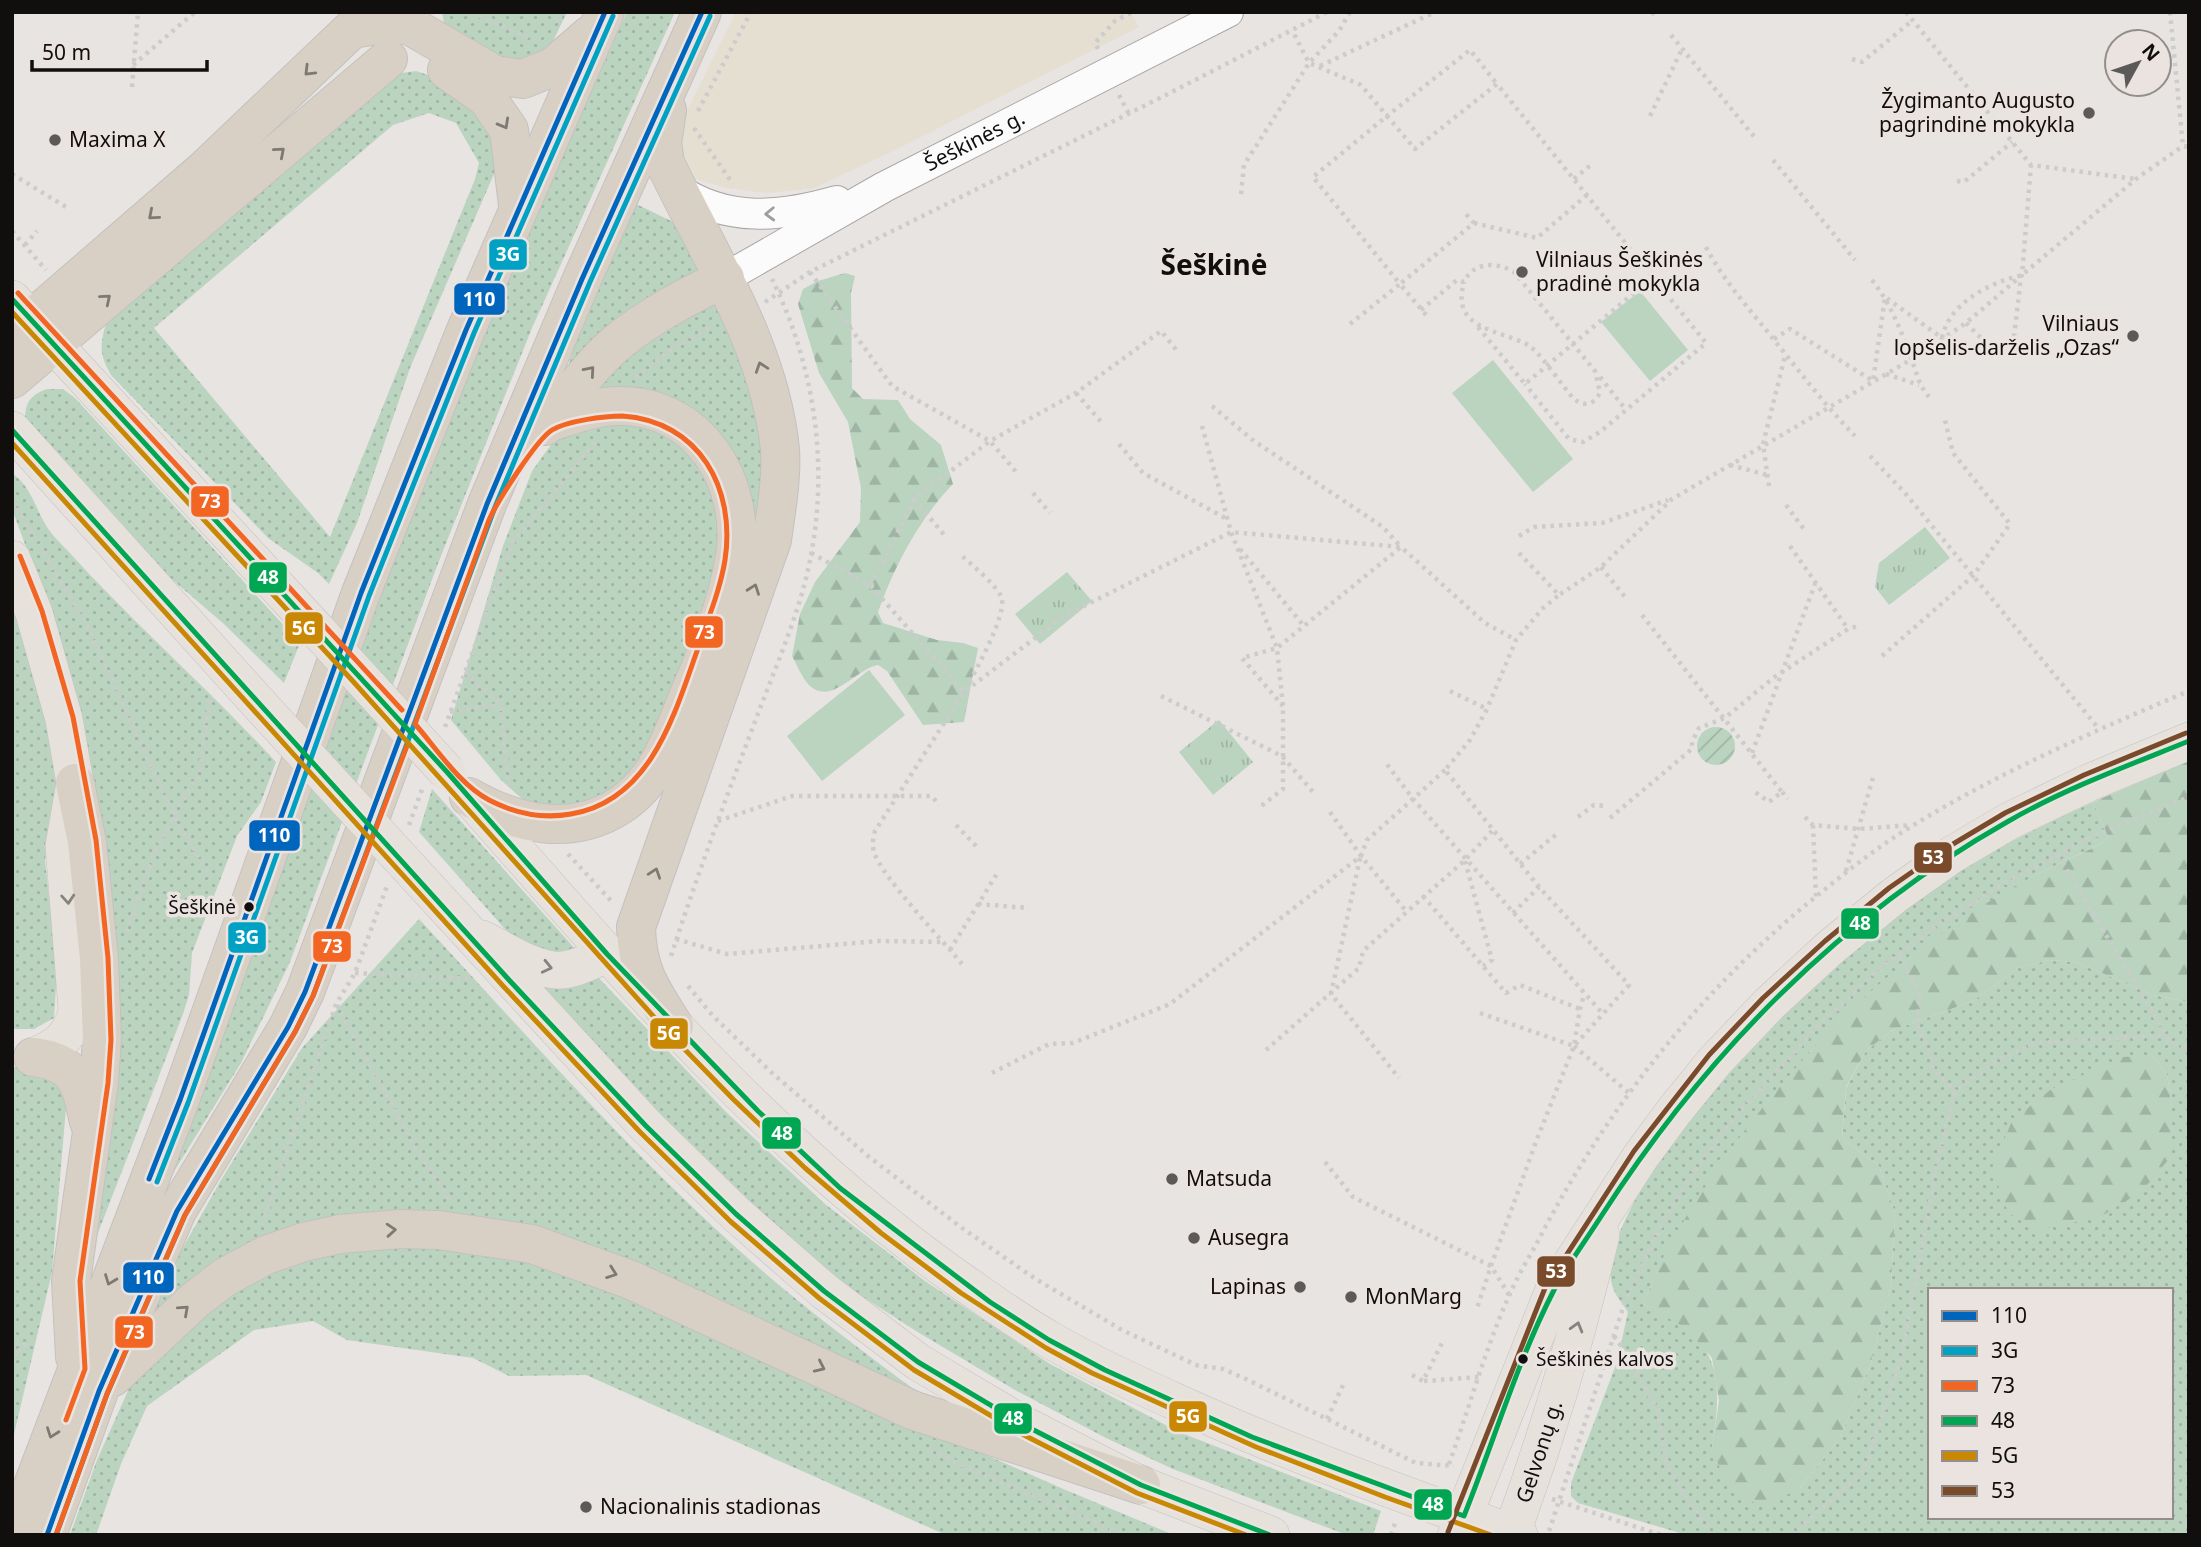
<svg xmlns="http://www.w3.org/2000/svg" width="2201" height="1547" viewBox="0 0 2201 1547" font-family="'Noto Sans',sans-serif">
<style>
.industrial{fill:#e5dfd2}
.grass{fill:url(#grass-dots);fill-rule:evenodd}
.forest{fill:url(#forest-firs)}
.park{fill:url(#park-tufts)}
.garden{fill:url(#garden-furrows)}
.pitch{fill:#bad4c0}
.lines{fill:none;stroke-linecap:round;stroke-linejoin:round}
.minor-casing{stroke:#aaa7a6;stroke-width:32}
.major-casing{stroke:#c3c1c0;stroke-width:38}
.highway-casing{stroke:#c3c1c0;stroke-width:40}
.path{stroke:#cdcccc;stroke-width:4.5;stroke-dasharray:3.5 5;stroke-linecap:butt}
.minor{stroke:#fcfbfb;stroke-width:30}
.major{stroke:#e6e1da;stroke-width:37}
.highway{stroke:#d8d0c4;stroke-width:38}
.major-bridge-casing{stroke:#c3c1c0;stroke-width:38;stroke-linecap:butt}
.major-bridge{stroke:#e6e1da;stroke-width:37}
.bus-1-casing{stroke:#eae3e0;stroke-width:10}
.bus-2-casing{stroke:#eae3e0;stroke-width:10}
.bus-3-casing{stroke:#eae3e0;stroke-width:10}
.bus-4-casing{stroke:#eae3e0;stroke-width:10}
.bus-5-casing{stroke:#eae3e0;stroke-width:10}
.bus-6-casing{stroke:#eae3e0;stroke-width:10}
.bus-1{stroke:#0065bd;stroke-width:5}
.bus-2{stroke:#01a1c4;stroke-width:5}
.bus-3{stroke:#f26522;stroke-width:5}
.bus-4{stroke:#00a651;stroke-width:5}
.bus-5{stroke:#c98803;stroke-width:5}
.bus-6{stroke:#7a4b2a;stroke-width:5}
.oneway{stroke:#7e7972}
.oneway2{stroke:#9e9d9c}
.oneway3{stroke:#86827e}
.poi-dot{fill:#5c5a58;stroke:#eae3e0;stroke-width:2.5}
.bus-dot{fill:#110f0e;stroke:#eae3e0;stroke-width:2.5}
.labels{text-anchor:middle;stroke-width:7;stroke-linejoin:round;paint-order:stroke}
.bus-label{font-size:19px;fill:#110f0e;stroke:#eae3e0;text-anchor:end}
.poi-label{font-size:21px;fill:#110f0e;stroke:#eae3e0;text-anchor:start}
.street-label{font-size:21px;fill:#110f0e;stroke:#eae3e0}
.district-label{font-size:28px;font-weight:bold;fill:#110f0e;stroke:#eae3e0}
.line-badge{stroke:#eae3e0;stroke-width:2.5}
.badge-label{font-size:19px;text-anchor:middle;font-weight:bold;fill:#fff}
</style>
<defs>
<pattern id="grass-dots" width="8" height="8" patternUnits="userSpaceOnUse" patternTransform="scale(1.75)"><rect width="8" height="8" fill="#bad4c0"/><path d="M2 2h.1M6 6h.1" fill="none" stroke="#9fb5a4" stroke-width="1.8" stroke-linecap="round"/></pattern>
<pattern id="forest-firs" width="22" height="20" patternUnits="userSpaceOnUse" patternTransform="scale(1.75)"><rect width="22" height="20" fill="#bad4c0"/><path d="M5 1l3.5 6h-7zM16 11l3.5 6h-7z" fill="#9fb5a4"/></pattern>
<pattern id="park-tufts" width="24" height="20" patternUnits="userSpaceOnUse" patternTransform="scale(1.75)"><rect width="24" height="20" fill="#bad4c0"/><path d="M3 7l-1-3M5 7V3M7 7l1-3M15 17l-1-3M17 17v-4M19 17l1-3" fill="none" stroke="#9fb5a4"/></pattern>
<pattern id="garden-furrows" width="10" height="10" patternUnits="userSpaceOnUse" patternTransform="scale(1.75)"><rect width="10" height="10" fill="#bad4c0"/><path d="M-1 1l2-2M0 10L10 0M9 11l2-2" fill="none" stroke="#9fb5a4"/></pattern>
</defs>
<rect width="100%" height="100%" fill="#e8e4e2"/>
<path class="industrial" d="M736 12H1130L1139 27 889 153 812 189 765 193 727 188 692 178 680 171 675 135Z"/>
<g class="grass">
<path d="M442 12H567L546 56 526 71 444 24Z"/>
<path d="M627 12H675L532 328 437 566 290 962 241 1063 173 1173C246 973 315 771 390 572 461 382 544 197 627 12Z"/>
<path d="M416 71 449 82 491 119 500 160 410 368 357 523 329 584 318 573 268 538 111 375C99 354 100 346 106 323L386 81 402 73ZM429 113 456 123 479 163 475 179 330 537 154 328 393 125Z"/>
<path d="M632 202 696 233 713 271 568 367 584 314Z"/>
<path d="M723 302 765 444 753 571 721 448 573 404 672 315Z"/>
<path d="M47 389H63L76 399 300 643 284 683 224 624 147 558 25 423C25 404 28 396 47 389Z"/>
<path d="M629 420 675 436 709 479 721 533 714 582 648 750 634 774 584 811 530 806 501 780 451 720 503 546 532 471 553 442 568 432Z"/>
<path d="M12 473C30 486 34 504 44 522 50 533 59 542 68 551 134 624 209 689 276 762L261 802 237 836 192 953 189 995 183 1014 89 1256 108 1132 56 628 12 509Z"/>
<path d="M12 599 51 731 57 789 45 860 57 971 54 1018 34 1029H12Z"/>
<path d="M432 789 577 951 567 957 519 945 419 832Z"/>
<path d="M2093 802 2108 837 2101 844C2070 858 2040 872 2011 889 1868 972 1750 1103 1670 1246 1659 1264 1652 1285 1643 1304 1657 1312 1674 1318 1686 1328 1725 1360 1719 1401 1712 1447L1799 1489 1839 1440 1870 1366 1891 1285 1895 1213 1879 1166 1842 1138 1846 1088 1866 1051 1891 1031 1973 1001 2018 968 2049 960 2076 962 2153 995 2189 1002V1535H1687L1578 1503 1571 1496V1483L1617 1362 1628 1312C1623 1304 1614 1294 1612 1285 1594 1217 1745 1047 1794 1001 1813 983 1835 967 1855 950 1878 931 1901 911 1925 893 1977 856 2035 829 2093 802ZM2152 1056 2167 1074 2172 1107 2050 1090 2086 1075ZM1930 1290H2171V1517H1930Z"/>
<path d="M419 919C535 1044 649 1175 780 1286 826 1324 874 1360 923 1396L425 1213 161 1314 150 1306 221 1180 302 1048Z"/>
<path d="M596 975 726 1112 825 1204 925 1281 1050 1364 1179 1432 1381 1511 1373 1535H1347L1173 1469 1106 1438 1015 1390 916 1331 824 1272 760 1218 532 981C560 988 570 991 596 975Z"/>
<path d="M31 1066 51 1075 67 1096 52 1272 12 1443V1067Z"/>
<path d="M411 1241 564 1268 1061 1488 1174 1535H946L586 1375 509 1376 473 1358 347 1340 313 1321 254 1330 147 1406 121 1464 96 1535H70L97 1460 131 1384 202 1310 291 1258Z"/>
</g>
<g class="forest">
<path d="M845 273 855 276 851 293 852 388 863 399 898 400 910 419 941 445 953 484C919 519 894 567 878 612L883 623 937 640 963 643 978 648 964 722 923 725 887 671 878 665C857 668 831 707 809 685 802 678 797 665 792 656L800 614 815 582 860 522 861 488 848 422 819 373 798 304 803 289 818 281Z"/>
<path d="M2189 761V1002L2153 995 2076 962 2049 960 2018 968 1973 1001 1891 1031 1866 1051 1846 1087 1842 1138 1879 1166 1895 1213 1891 1285 1870 1366 1839 1440 1799 1489 1761 1507 1726 1485 1712 1447 1719 1401 1712 1358 1686 1328 1643 1304C1652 1285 1659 1264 1669 1246 1750 1103 1868 972 2010 889 2039 872 2070 859 2101 844L2108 837 2093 802Z"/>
<path d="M2152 1056 2167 1074 2172 1107 2169 1159 2142 1191 2102 1216 2040 1230 2008 1213 1992 1168 2012 1121 2050 1090 2122 1057Z"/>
</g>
<g class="park">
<path d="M1925 527 1950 558 1889 605 1875 587 1879 563Z"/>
<path d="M1067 572 1092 601 1040 644 1015 614Z"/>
<path d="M1219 720 1253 762 1213 795 1179 752Z"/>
</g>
<circle class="garden" cx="1716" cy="746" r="19"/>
<g class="pitch">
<path d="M1640 291 1688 350 1650 381 1601 322Z"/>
<path d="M1493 360 1573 459 1533 492 1452 393Z"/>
<path d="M869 670 905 715 822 781 787 736Z"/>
</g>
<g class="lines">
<g class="minor-casing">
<g id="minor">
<path d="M676 188C727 223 781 217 837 201"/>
<path id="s1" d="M725 278 884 187 1228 12"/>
</g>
</g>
<g class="major-casing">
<g id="major">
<path d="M12 299 318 631"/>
<path d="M12 430 260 705"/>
<path d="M12 559 34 613 64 719 75 783 64 846 77 1010C72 1036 57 1047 33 1057"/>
<path d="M469 797C619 967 767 1143 954 1276 986 1298 1018 1322 1052 1341 1092 1364 1134 1383 1176 1402 1288 1453 1402 1495 1519 1535"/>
<path d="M403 861 646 1126 736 1214 824 1291 918 1362 1024 1425 1141 1485 1271 1535"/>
<path d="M482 939C504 950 529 967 554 970 571 972 591 961 607 954"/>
<path d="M1456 1535 1553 1292 1641 1156 1675 1110 1715 1061 1769 1004 1831 947 1895 895 1953 854 2009 821 2088 783 2189 741"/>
<path id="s2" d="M1511 1535C1547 1437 1577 1336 1601 1235"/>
</g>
</g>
<g class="highway-casing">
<g id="highway">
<path d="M447 70 487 98 509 130 518 205"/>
<path d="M667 110 662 143 665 163C709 256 769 344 780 449 782 480 776 510 772 540L636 927C637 971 651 990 674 1026"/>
<path d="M12 336 204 170 352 29 383 24 409 25 495 75 523 79 553 67 590 35"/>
<path d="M12 379 388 59"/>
<path d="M545 426C568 398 590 365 619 341 651 315 688 296 725 278"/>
<path d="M469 797C516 824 571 837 619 806 659 781 673 733 690 692 709 649 728 602 735 556 746 482 699 405 619 406 594 406 570 416 547 423"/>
<path d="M33 1057C77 1062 81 1084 89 1122"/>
<path d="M75 1357 71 1281 99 1082 102 1040 99 958 87 842 75 783"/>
<path d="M113 1377 195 1300 225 1277 266 1255 304 1242 340 1234 400 1229 439 1230 532 1244 631 1280 912 1410 1141 1485"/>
<path d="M14 1535 180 1100 361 593 466 330 605 12"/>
<path d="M47 1535 99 1391 177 1211 288 1027 305 992 487 504 582 279 702 12"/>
</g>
</g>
<g class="path">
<path d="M471 12 538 42"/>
<path d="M1350 12 1339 31 1309 63 1361 85 1387 116 1470 50 1497 84"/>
<path d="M1652 12 1655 16"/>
<path d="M1906 12 2031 165 2135 179"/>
<path d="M2170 12 2183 146"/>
<path d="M556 22 561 12"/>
<path d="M1671 35 1756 139"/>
<path d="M1098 49 1095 43 1115 21 1132 12"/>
<path d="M1852 59 1862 62 1913 20"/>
<path d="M133 65 195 12"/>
<path d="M1320 66 1435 12"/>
<path d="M132 87 138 12"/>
<path d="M1119 95 1129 114"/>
<path d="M698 111 751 12"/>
<path d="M1650 116 1682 49"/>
<path d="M694 128 733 184"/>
<path d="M1773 160 1855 260"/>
<path d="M12 174 66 207"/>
<path d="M1574 179 1592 164"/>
<path d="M1957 181 1964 182 2012 142"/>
<path d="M1241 194 1244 165 1309 63 1292 30"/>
<path d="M1474 223 1537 238 1587 195"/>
<path d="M12 231 46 270"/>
<path d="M25 245 37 231"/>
<path d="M1706 247C1722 278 1745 304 1767 331 1796 367 1823 403 1855 436"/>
<path d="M810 272 892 386 990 441 1017 473"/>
<path d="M1872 280C1890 303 1901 330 1911 358 1917 373 1918 384 1929 397"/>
<path d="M765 302 810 272 1164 96 1327 12"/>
<path d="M1421 310 1457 280 1464 282C1474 261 1497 262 1514 272L1595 371 1600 393C1593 405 1585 407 1574 399 1563 387 1540 352 1528 345 1499 329 1450 330 1464 282"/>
<path d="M1426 315 1400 284 1474 223 1465 213"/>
<path d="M1966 323 1994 351 2012 355 2021 276"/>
<path d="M1350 324 1400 284 1313 177 1387 116 1415 149 1497 84 1706 343 1600 432 1583 442 1569 439 1525 384"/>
<path d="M1478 327 1525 384 1653 277"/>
<path d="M1774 339 1790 329 1873 381 1885 297 1942 338C1949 303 1989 283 2022 275L2136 179 2183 146 2189 147"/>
<path d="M1886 374 1919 385"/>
<path d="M1600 377 1626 410"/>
<path d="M636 378 667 352 713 327"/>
<path d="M1076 393 1103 424"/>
<path d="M1212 406 1254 441 1383 527 1401 547 1277 648 1242 658 1283 706"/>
<path d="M1202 426 1231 532 1277 648 1283 706V789L1260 807"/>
<path d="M1119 444 1143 473 1227 519"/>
<path d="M1870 456 1905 493 2099 729"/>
<path d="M1730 465 1767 475"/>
<path d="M1769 486 1763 444 1785 356"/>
<path d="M1033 493 1050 513"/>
<path d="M914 499 946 537"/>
<path d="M12 501 35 539"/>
<path d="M1786 505 1806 532"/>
<path d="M1519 536 1534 527 1602 523 1668 500"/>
<path d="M1790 546 1848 629"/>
<path d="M1240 549 1304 626"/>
<path d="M43 552 87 625 174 816 211 877"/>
<path d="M811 553 871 586 964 692C973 675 1009 613 1001 596 994 583 973 566 962 556"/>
<path d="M1519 553 1559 595 1601 567 1672 499 1912 359 1966 323 2022 275 2031 165"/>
<path d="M1601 567 1625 597"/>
<path d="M871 586 914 499 990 441 1076 393 1161 331 1179 353"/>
<path d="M1642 615 1782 792 1769 802 1755 792"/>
<path d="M1882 656 1973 576 2010 524 1953 453 1944 416"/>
<path d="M465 672 500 704 509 785"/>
<path d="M1450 691 1487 709"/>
<path d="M1161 696 1282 756 1313 792"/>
<path d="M450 712 499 705"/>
<path d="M445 727 513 542 596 441"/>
<path d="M1752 753 1815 584"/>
<path d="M1445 770 1413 799 1603 1014"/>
<path d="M1782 792 1788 799"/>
<path d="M1330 812 1361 856 1406 911"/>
<path d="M1578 817 1594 805 1607 806"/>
<path d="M1805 817 1813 825 1858 829 1912 825"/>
<path d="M1610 818 1692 749V742L1699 728 1725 718 1773 678 1848 629 1858 626"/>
<path d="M718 821 792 796H932L939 805"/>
<path d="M409 825 423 787"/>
<path d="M956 825 977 847"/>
<path d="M1813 825 1816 897"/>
<path d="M568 854 614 904"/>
<path d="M2058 855 2169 1040"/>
<path d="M1360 858 1331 994 1399 1078"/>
<path d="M1465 861 1492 960 1483 966"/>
<path d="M1520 864 1558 833"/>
<path d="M1846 871 1874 774"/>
<path d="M1423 896 1506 993 1520 985 1580 1009"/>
<path d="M978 904 1029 908"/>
<path d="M1513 913 1539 887"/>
<path d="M127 932 153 856 191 785 199 777 210 695"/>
<path d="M676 939 727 954 879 941 943 942"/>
<path d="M950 950 998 872"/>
<path d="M1899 955 1920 995 1917 1026 1931 1054 1933 1069 1955 1091"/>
<path d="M671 956C696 879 724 803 753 727 768 686 786 645 799 603 833 496 821 379 772 279"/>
<path d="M962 964C944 942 881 876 874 852 872 845 873 838 875 831L964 692 1064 616 1231 532 1401 547 1485 623 1516 640"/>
<path d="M355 973 473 979"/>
<path d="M688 986 713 1016 771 1072 868 1156 962 1228 1034 1278 1122 1330 1196 1365 1223 1369 1246 1379 1416 1463 1454 1466"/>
<path d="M337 1005 411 1140 452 1203"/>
<path d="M1480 1013 1574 1046 1629 985 1539 887 1445 770 1470 740 1487 709 1516 640 1543 608 1559 595"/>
<path d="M1574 1046 1629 1093"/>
<path d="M1266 1050 1359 968 1363 951 1465 860 1492 831"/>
<path d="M992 1073 1049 1044 1073 1043 1170 1004 1361 856 1367 840 1413 799 1386 763"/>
<path d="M1325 1162 1353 1197 1491 1266 1476 1311"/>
<path d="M262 1225 336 1004 355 973 387 886"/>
<path d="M1509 1295 1491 1266 1537 1139 1574 1046 1580 1009 1584 995"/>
<path d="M1614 1336 1630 1359 1658 1411 1667 1466 1711 1535"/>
<path d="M12 1358 28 1341"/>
<path d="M1412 1375 1423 1381 1444 1339"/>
<path d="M1424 1381 1480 1377"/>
<path d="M1327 1419 1344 1383"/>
<path d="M930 1451 1124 1535"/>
<path d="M1449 1464C1469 1409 1485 1349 1509 1296 1517 1277 1528 1259 1538 1241 1606 1109 1698 993 1813 899 1845 873 1877 847 1912 826 2000 772 2094 731 2189 691"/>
<path d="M1552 1499 1661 1535"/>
<path d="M1549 1531 1625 1302 1659 1229 1693 1173 1733 1119 1810 1035 1871 976 1939 924 2005 883 2093 836 2189 797"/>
<path d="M1391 1535 1396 1520"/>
<path d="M1791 1535 1864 1471 1902 1356 1937 1164 1955 1091 1995 1062 2035 1043 2160 1036 2189 1050"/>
</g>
<use href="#minor" class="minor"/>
<use href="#major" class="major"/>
<use href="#highway" class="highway"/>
<g class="major-bridge-casing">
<g id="major-bridge">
<path d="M318 631 447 772"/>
<path d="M260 705 403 861"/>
</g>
</g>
<use href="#major-bridge" class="major-bridge"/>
<g class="bus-1-casing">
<g id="bus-1">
<path d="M149 1179 180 1100 361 593 466 330 605 12"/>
<path d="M47 1535 99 1391 177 1211 288 1027 305 992 487 504 582 279 702 12"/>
</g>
</g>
<g class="bus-2-casing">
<g id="bus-2">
<path d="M157 1182 188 1103 369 596 474 333 613 16"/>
<path d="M56 1535 107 1394 185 1215 295 1032 313 996 495 507 590 282 710 16"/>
</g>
</g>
<g class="bus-3-casing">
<g id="bus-3">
<path d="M18 293 402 710"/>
<path d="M622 416C699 421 736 488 725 560 720 591 707 621 697 651 674 716 650 801 571 814 543 819 514 813 489 800 459 784 437 749 415 724L489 520C497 502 536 440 552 430 567 421 604 416 622 416Z"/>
<path d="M20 556 42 611 73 717 96 840 108 958 111 1040 108 1083 80 1281 85 1369 66 1420"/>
<path d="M56 1535 107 1394 185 1215 295 1032 313 996 408 743"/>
</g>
</g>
<g class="bus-4-casing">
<g id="bus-4">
<path d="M12 299 447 772 607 954 758 1111 840 1188 990 1302 1049 1340 1105 1370 1252 1437 1464 1516C1494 1441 1517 1362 1554 1290 1568 1264 1586 1240 1602 1215 1705 1055 1841 916 2007 822 2064 789 2127 766 2189 741"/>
<path d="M12 430 510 981 646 1126 736 1214 824 1291 918 1362 1024 1425 1141 1485 1270 1535"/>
</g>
</g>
<g class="bus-5-casing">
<g id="bus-5">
<path d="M12 312 350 678 663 1027 733 1099 805 1168 881 1233 961 1293 1046 1348 1092 1373 1256 1447 1385 1497 1491 1535"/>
<path d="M12 443 504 987 640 1132 730 1221 819 1298 914 1370 1020 1433 1137 1493 1246 1535"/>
</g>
</g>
<g class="bus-6-casing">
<path id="bus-6" d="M1448 1532 1545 1288 1634 1151 1709 1055 1763 998 1825 941 1889 888 1948 847 2005 813 2084 775 2186 733"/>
</g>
<use href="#bus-1" class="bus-1"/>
<use href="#bus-2" class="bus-2"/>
<use href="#bus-3" class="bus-3"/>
<use href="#bus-4" class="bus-4"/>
<use href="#bus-5" class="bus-5"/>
<use href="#bus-6" class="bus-6"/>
</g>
<defs><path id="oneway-chevron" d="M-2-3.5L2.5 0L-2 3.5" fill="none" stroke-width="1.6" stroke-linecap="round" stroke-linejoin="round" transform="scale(1.75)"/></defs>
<g class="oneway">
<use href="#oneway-chevron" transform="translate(309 71) rotate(135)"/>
<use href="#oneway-chevron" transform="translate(504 124) rotate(61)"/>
<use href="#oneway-chevron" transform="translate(280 152) rotate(-41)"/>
<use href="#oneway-chevron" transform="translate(153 215) rotate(139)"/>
<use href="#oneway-chevron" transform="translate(106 299) rotate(-40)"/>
<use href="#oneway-chevron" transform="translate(761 367) rotate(-109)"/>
<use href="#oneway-chevron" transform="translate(590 371) rotate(-49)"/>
<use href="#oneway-chevron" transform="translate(754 589) rotate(-70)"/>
<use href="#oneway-chevron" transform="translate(655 873) rotate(-71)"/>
<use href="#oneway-chevron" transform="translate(391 1230) rotate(-4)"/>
<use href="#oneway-chevron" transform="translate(612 1273) rotate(20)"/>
<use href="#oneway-chevron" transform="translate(110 1280) rotate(111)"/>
<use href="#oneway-chevron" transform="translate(184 1310) rotate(-42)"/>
<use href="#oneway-chevron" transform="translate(820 1367) rotate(25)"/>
<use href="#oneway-chevron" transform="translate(52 1433) rotate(110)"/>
</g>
<use class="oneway2" href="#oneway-chevron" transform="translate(770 214) rotate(178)"/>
<g class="oneway3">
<use href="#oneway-chevron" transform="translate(68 899) rotate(86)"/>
<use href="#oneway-chevron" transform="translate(547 967) rotate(13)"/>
<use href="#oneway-chevron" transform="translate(1577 1327) rotate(-74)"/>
</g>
<g class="poi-dot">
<circle cx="2089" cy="113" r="7"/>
<circle cx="55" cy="140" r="7"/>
<circle cx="1522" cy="272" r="7"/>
<circle cx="2133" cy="336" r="7"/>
<circle cx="1172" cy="1179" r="7"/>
<circle cx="1194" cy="1238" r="7"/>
<circle cx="1300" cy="1287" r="7"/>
<circle cx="1351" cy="1297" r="7"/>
<circle cx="586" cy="1507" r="7"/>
</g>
<g class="bus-dot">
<circle cx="249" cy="907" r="6"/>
<circle cx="1523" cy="1359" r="6"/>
</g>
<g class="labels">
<g class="bus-label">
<text x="236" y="914">Šeškinė</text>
<text x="1536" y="1366" text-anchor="start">Šeškinės kalvos</text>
</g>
<g class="poi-label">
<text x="2075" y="108" text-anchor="end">Žygimanto Augusto<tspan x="2075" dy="24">pagrindinė mokykla</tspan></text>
<text x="69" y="147">Maxima X</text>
<text x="1536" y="267">Vilniaus Šeškinės<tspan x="1536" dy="24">pradinė mokykla</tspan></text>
<text x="2119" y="331" text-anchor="end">Vilniaus<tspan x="2119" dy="24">lopšelis-darželis „Ozas“</tspan></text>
<text x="1186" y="1186">Matsuda</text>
<text x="1208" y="1245">Ausegra</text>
<text x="1286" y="1294" text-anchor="end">Lapinas</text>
<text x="1365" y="1304">MonMarg</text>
<text x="600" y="1514">Nacionalinis stadionas</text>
</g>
<g class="street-label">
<text dy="7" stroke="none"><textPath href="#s1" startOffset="285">Šeškinės g.</textPath></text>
<text dy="7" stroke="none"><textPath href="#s2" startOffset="88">Gelvonų g.</textPath></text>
</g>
<g class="district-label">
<text x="1214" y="275">Šeškinė</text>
</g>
</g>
<g class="line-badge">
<rect x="488" y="238" width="40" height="33" rx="7" fill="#01a1c4"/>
<rect x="453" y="282" width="53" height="34" rx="7" fill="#0065bd"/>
<rect x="190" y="485" width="40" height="33" rx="7" fill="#f26522"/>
<rect x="248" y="561" width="40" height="33" rx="7" fill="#00a651"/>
<rect x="284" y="611" width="40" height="34" rx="7" fill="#c98803"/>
<rect x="684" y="615" width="40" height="34" rx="7" fill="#f26522"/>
<rect x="248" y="819" width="53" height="33" rx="7" fill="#0065bd"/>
<rect x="1913" y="841" width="40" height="33" rx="7" fill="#7a4b2a"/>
<rect x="1840" y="907" width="40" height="33" rx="7" fill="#00a651"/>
<rect x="227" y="921" width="40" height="33" rx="7" fill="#01a1c4"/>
<rect x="312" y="930" width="40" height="33" rx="7" fill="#f26522"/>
<rect x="649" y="1017" width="40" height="33" rx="7" fill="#c98803"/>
<rect x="761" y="1116" width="41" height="34" rx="7" fill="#00a651"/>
<rect x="1536" y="1255" width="40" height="33" rx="7" fill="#7a4b2a"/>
<rect x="122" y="1261" width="53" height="33" rx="7" fill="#0065bd"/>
<rect x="114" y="1315" width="40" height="34" rx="7" fill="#f26522"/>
<rect x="1168" y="1400" width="40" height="33" rx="7" fill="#c98803"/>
<rect x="993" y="1402" width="40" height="33" rx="7" fill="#00a651"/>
<rect x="1413" y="1488" width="40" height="33" rx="7" fill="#00a651"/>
</g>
<g class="badge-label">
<text x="508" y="261">3G</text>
<text x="479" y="306">110</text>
<text x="210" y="508">73</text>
<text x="268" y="584">48</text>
<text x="304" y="635">5G</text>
<text x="704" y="639">73</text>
<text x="274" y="842">110</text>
<text x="1933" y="864">53</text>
<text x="1860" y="930">48</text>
<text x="247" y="944">3G</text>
<text x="332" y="953">73</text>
<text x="669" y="1040">5G</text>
<text x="782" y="1140">48</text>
<text x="1556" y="1278">53</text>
<text x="148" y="1284">110</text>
<text x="134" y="1339">73</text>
<text x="1188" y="1423">5G</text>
<text x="1013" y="1425">48</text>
<text x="1433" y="1511">48</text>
</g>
<rect width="2201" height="1547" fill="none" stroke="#110f0e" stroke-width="28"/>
<rect x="1928" y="1288" width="245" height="231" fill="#eae3e0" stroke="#938e8c" stroke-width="2"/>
<rect x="1942" y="1311" width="35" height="10" fill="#0065bd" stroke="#938e8c" stroke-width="2"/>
<text x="1991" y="1323" font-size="21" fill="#110f0e">110</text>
<rect x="1942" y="1346" width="35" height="10" fill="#01a1c4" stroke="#938e8c" stroke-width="2"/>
<text x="1991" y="1358" font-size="21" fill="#110f0e">3G</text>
<rect x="1942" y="1381" width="35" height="10" fill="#f26522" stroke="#938e8c" stroke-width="2"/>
<text x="1991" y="1393" font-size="21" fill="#110f0e">73</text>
<rect x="1942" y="1416" width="35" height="10" fill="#00a651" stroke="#938e8c" stroke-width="2"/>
<text x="1991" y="1428" font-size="21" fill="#110f0e">48</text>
<rect x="1942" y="1451" width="35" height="10" fill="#c98803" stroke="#938e8c" stroke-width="2"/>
<text x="1991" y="1463" font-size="21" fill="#110f0e">5G</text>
<rect x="1942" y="1486" width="35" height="10" fill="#7a4b2a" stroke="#938e8c" stroke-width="2"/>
<text x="1991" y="1498" font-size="21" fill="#110f0e">53</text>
<g transform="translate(2138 63) rotate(50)"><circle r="33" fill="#eae3e0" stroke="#938e8c" stroke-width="2"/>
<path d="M0-5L12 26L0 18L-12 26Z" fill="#5c5a58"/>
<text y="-10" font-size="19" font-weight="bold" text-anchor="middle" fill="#110f0e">N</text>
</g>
<path d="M32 60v10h175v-10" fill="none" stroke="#110f0e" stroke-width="3.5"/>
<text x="42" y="60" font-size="21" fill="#110f0e" stroke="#eae3e0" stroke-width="5" paint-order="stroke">50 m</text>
</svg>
